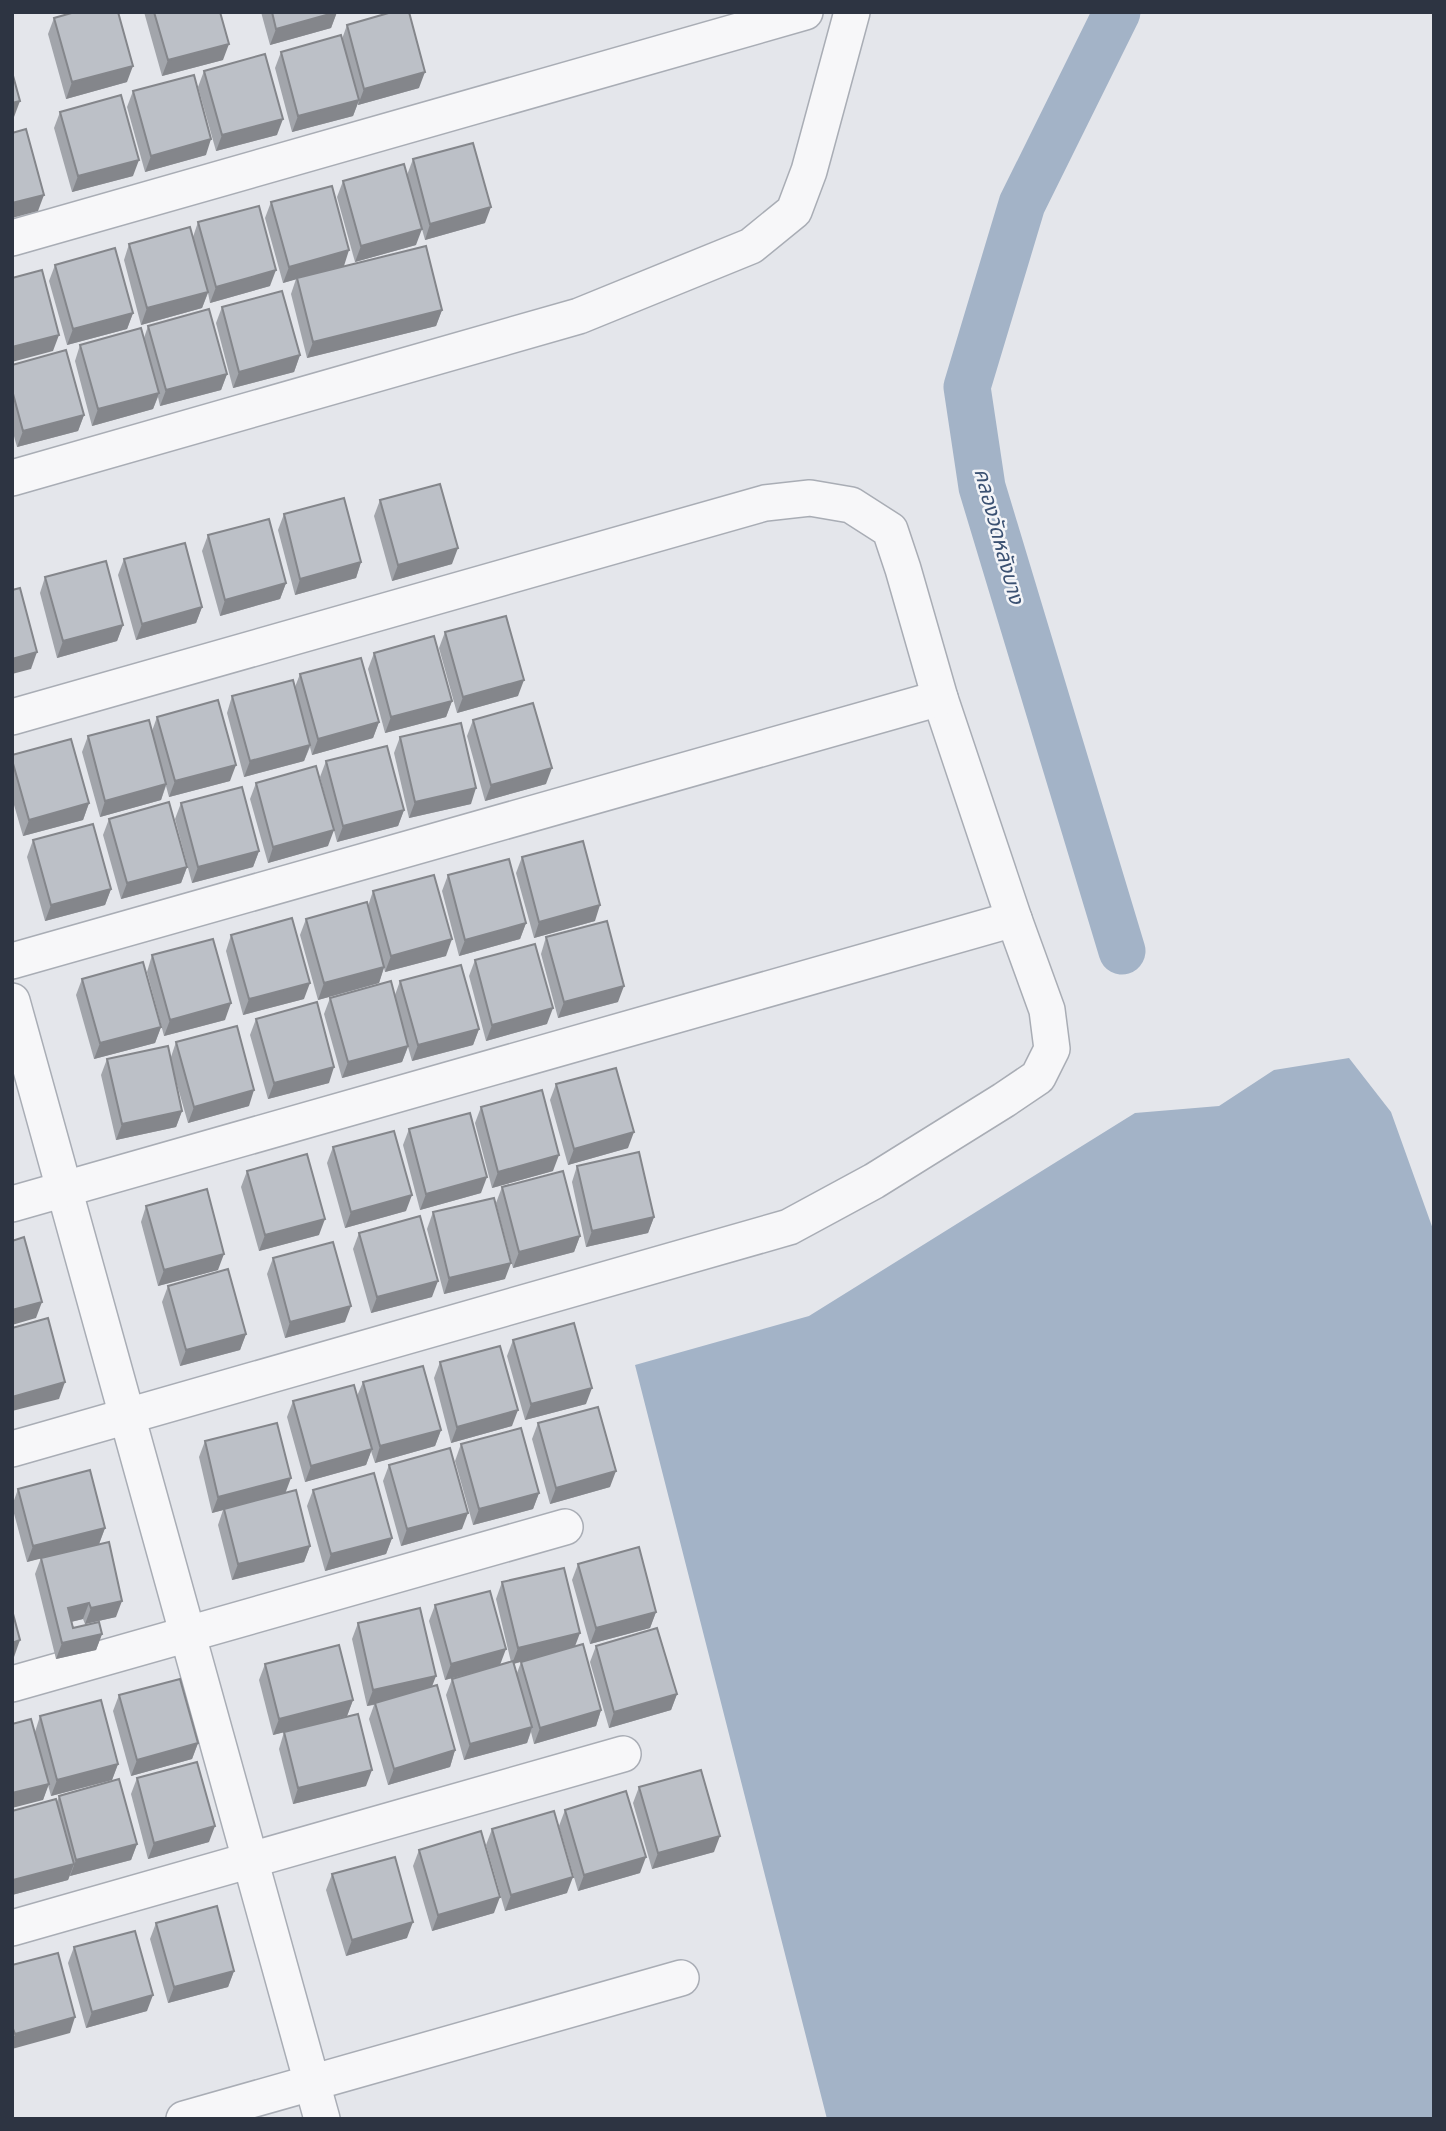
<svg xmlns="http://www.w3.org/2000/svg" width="1446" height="2131" viewBox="0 0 1446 2131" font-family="Rubik,'Noto Sans Thai',sans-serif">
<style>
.water{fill:#a3b3c7}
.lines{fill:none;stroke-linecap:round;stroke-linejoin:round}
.canal{stroke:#a3b3c7;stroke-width:47}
.minor-casing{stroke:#a9adb5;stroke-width:38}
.minor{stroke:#f7f7f9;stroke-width:35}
.wall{fill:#a2a5ab;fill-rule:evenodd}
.shaded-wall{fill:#84868b}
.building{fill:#bcc0c7;stroke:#84868b;stroke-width:2}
.labels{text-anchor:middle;stroke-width:5;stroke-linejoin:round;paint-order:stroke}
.water-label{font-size:21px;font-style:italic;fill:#3b5172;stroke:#f4f5f8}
</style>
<rect width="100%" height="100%" fill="#e4e6eb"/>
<path class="water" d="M1349 1058 1391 1112 1434 1232V2119H827L635 1365 809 1316 1135 1113 1219 1106 1274 1070Z"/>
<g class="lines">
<path class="canal" d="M1117 12 1022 204 967 387 982 487 1122 951"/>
<g class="minor-casing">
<g id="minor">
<path d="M12 238 805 12"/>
<path d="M12 478 579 316 751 246 794 211 809 171 852 12"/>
<path d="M12 717 765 503 810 498 851 505 890 530 903 569 940 698 1014 919 1047 1010 1052 1049 1038 1077 1004 1100 874 1181 789 1227 12 1449"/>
<path d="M12 961 940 698"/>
<path d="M12 1001 322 2119"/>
<path d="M12 1204 1014 919"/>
<path d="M12 1684 565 1527"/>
<path d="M12 1928 623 1754"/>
<path d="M184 2119 681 1978"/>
</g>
</g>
<use href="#minor" class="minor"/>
</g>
<g class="wall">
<path d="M144 12H220L223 60 162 76Z"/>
<path d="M261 12H337L331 28 270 45Z"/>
<path d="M54 18 127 82 66 99 48 34Z"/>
<path d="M347 25 419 88 358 105V103L353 116 292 132 275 68 281 52 342 39Z"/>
<path d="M204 71 277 135 216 151 198 87Z"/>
<path d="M133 91 206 155 145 172 127 107Z"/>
<path d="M60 112 133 176 72 192 54 128Z"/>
<path d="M413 159 485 223 425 240 407 175Z"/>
<path d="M343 181 416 245 355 262 337 197Z"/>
<path d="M271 202 344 266 442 310 436 326 307 358 291 294 296 279 283 283 265 218Z"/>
<path d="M198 222 270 286 210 303 208 293 202 308 141 325 124 260 129 244 193 237Z"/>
<path d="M55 265 133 313 127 329 67 345 49 281Z"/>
<path d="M222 307 300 355 294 372 233 388 216 323Z"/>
<path d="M148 326 227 374 221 390 160 406 158 397 153 409 92 426 75 361 80 345 144 338Z"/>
<path d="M12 365 84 415 78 431 17 447 12 429Z"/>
<path d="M380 500 452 564 392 581 374 516Z"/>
<path d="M284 514 361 562 356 578 295 595 278 530Z"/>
<path d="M208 535 286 583 280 599 220 616 202 551Z"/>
<path d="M124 559 202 607 196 623 136 640 118 575Z"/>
<path d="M45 577 123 625 117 641 57 658 40 593Z"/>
<path d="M445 632 518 696 457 713 439 648Z"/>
<path d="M374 653 452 701 446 717 385 733 368 669Z"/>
<path d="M300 674 379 722 373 738 312 755 310 747 304 761 244 777 227 713 232 696 295 687Z"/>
<path d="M157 717 230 781 169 797 166 786 161 800 100 817 82 752 88 736 152 731Z"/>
<path d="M473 720 546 784 485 801 467 736Z"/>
<path d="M400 737 471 804 409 818 394 753Z"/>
<path d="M12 755 89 803 83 820 23 836 12 798Z"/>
<path d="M326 761 404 810 398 826 337 842 320 777Z"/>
<path d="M256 783 328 846 268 863 250 799Z"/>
<path d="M181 803 259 851 253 867 192 883 175 819Z"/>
<path d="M109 819 187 867 181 883 121 899 103 835Z"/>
<path d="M33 840 111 889 105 905 45 921 27 857Z"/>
<path d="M522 857 595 921 534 938 516 873Z"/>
<path d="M448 875 526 923 520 939 459 956 442 891Z"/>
<path d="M373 891 446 956 385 972 384 968 379 983 318 1000 300 935 306 919 368 906Z"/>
<path d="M231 935 304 999 243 1015 226 951Z"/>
<path d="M546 937 618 1002 558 1018 541 954Z"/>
<path d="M152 955 225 1020 164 1036 147 972Z"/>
<path d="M475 960 547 1024 486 1041 469 976Z"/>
<path d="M82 979 161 1027 155 1043 94 1059 76 995Z"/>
<path d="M400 981 479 1029 473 1045 412 1061 408 1047 402 1062 342 1078 324 1014 330 998 395 995Z"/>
<path d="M256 1019 329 1083 268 1099 250 1035Z"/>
<path d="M176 1042 249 1106 188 1123 174 1074 182 1111 176 1127 116 1140 101 1075 107 1059 171 1057Z"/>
<path d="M556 1084 628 1148 568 1165 550 1100Z"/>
<path d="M481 1107 553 1171 492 1188 475 1123Z"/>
<path d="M409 1129 481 1193 420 1210 403 1145Z"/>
<path d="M333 1147 406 1211 345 1228 327 1163Z"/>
<path d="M577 1166 654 1217 648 1233 586 1247 572 1182Z"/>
<path d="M247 1171 319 1235 259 1251 241 1187Z"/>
<path d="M502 1187 580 1236 574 1252 513 1268 496 1203Z"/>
<path d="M146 1206 218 1270 158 1286 141 1222Z"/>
<path d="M433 1212 505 1279 444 1294 427 1229Z"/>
<path d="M359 1233 432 1297 371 1313 353 1249Z"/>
<path d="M273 1258 345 1322 285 1338 267 1274Z"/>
<path d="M168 1286 246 1334 240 1350 180 1366 162 1302Z"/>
<path d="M513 1340 586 1404 525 1420 507 1356Z"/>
<path d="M440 1362 512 1426 451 1443 434 1378Z"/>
<path d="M363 1382 441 1430 435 1446 375 1463 371 1451 366 1465 305 1482 287 1417 293 1401 357 1396Z"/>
<path d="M538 1423 610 1487 550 1504 532 1439Z"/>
<path d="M205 1441 286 1493 310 1546 304 1562 232 1580 218 1525 223 1510 212 1513 199 1457Z"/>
<path d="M461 1444 539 1493 533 1509 473 1525 455 1461Z"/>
<path d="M389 1465 462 1529 401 1546 383 1481Z"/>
<path d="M18 1489 105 1528 99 1544 45 1557 116 1617 85 1624 83 1619 71 1622 73 1628 102 1634 96 1650 56 1659 35 1574 41 1558 27 1562 12 1506Z"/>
<path d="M313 1490 392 1538 386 1554 325 1571 307 1506Z"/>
<path d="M578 1564 656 1612 650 1628 590 1644 572 1580Z"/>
<path d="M502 1582 575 1646 601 1710 596 1726 534 1744 531 1732 527 1743 464 1760 446 1695 452 1679 485 1669 445 1680 429 1621 435 1605 500 1665 511 1662 496 1599ZM523 1661 521 1662 517 1673 514 1664Z"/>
<path d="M358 1623 432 1687 455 1750 450 1767 388 1785 369 1719 374 1705 367 1706 352 1639Z"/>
<path d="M596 1646 677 1694 671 1710 609 1728 590 1662Z"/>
<path d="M265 1664 353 1700 347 1716 273 1735 259 1680Z"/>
<path d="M119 1695 198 1743 192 1759 131 1776 113 1711Z"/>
<path d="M40 1716 118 1764 112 1780 51 1796 48 1785 43 1800 35 1732Z"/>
<path d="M284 1732 366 1786 293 1804 279 1749Z"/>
<path d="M137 1778 209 1842 148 1859 131 1794Z"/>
<path d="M639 1787 714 1852 652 1869 633 1803Z"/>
<path d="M59 1796 137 1844 131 1860 70 1876V1875L68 1880 12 1895V1811L57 1802Z"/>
<path d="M565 1810 640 1873 578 1891 559 1826Z"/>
<path d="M492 1829 567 1893 505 1911 486 1845Z"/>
<path d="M419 1850 494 1913 432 1931 413 1866Z"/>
<path d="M332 1874 407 1938 346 1956 326 1890Z"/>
<path d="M156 1923 234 1971 228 1987 168 2003 150 1939Z"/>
<path d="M74 1947 147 2011 86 2028 68 1963Z"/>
</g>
<g class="shaded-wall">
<path d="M337 12 331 28 270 45 276 29Z"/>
<path d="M229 44 223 60 162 76 168 60Z"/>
<path d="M133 66 127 82 66 99 72 82Z"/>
<path d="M425 72 419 88 358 105 364 89Z"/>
<path d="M359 100 353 116 292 132 298 116Z"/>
<path d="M20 101 14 117H12V103Z"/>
<path d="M283 119 277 135 216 151 222 135Z"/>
<path d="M211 139 206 155 145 172 151 156Z"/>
<path d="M139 160 133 176 72 192 78 176Z"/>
<path d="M44 195 38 211 12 218V203Z"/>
<path d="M491 207 485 223 425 240 430 224Z"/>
<path d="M422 229 416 245 355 262 361 246Z"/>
<path d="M349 250 344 266 283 283 289 267Z"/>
<path d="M276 270 270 286 210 303 216 287Z"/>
<path d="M208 292 202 308 141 325 147 308Z"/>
<path d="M442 310 436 326 307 358 313 342Z"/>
<path d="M133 313 127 329 67 345 73 329Z"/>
<path d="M59 335 53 351 12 362V347Z"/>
<path d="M300 355 294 372 233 388 239 372Z"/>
<path d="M227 374 221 390 160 406 166 390Z"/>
<path d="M159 393 153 409 92 426 98 409Z"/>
<path d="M84 415 78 431 17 447 23 431Z"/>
<path d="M458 548 452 564 392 581 398 565Z"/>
<path d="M361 562 356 578 295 595 300 579Z"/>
<path d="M286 583 280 599 220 616 225 600Z"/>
<path d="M202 607 196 623 136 640 142 624Z"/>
<path d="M123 625 117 641 57 658 63 641Z"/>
<path d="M37 652 31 669 12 674V659Z"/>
<path d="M524 680 518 696 457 713 463 697Z"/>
<path d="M452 701 446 717 385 733 391 717Z"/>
<path d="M379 722 373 738 312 755 318 739Z"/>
<path d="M310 745 304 761 244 777 250 761Z"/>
<path d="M236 765 230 781 169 797 175 781Z"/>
<path d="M552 768 546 784 485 801 491 785Z"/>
<path d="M166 784 161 800 100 817 105 801Z"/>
<path d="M476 788 471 804 409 818 415 802Z"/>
<path d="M89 803 83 820 23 836 29 820Z"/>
<path d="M404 810 398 826 337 842 343 826Z"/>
<path d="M334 830 328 846 268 863 273 847Z"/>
<path d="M259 851 253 867 192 883 198 867Z"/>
<path d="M187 867 181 883 121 899 127 883Z"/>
<path d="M111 889 105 905 45 921 51 905Z"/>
<path d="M600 905 595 921 534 938 539 922Z"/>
<path d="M526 923 520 939 459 956 465 940Z"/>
<path d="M452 939 446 956 385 972 391 956Z"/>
<path d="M384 967 379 983 318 1000 324 983Z"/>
<path d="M310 983 304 999 243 1015 249 999Z"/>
<path d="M624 986 618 1002 558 1018 564 1002Z"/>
<path d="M231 1003 225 1020 164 1036 170 1020Z"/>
<path d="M553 1008 547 1024 486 1041 492 1025Z"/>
<path d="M161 1027 155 1043 94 1059 100 1043Z"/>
<path d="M479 1029 473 1045 412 1061 418 1045Z"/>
<path d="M408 1046 402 1062 342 1078 348 1062Z"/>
<path d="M334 1067 329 1083 268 1099 274 1083Z"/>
<path d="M254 1090 249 1106 188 1123 194 1107Z"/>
<path d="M182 1111 176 1127 116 1140 122 1124Z"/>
<path d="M634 1132 628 1148 568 1165 574 1149Z"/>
<path d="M559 1155 553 1171 492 1188 498 1172Z"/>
<path d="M487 1177 481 1193 420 1210 426 1194Z"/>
<path d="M412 1195 406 1211 345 1228 351 1212Z"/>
<path d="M654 1217 648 1233 586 1247 592 1231Z"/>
<path d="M325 1219 319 1235 259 1251 265 1235Z"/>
<path d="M580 1236 574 1252 513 1268 519 1252Z"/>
<path d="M224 1254 218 1270 158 1286 164 1270Z"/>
<path d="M511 1263 505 1279 444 1294 449 1278Z"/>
<path d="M438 1281 432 1297 371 1313 377 1297Z"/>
<path d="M42 1302 36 1318 12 1325V1310Z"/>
<path d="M351 1306 345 1322 285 1338 290 1322Z"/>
<path d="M246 1334 240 1350 180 1366 186 1350Z"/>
<path d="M65 1382 59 1399 12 1411V1397Z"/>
<path d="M592 1388 586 1404 525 1420 531 1404Z"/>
<path d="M518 1410 512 1426 451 1443 457 1427Z"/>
<path d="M441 1430 435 1446 375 1463 380 1446Z"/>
<path d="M372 1449 366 1465 305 1482 311 1466Z"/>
<path d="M616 1471 610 1487 550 1504 556 1488Z"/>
<path d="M291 1478 285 1494 212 1513 218 1497Z"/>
<path d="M539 1493 533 1509 473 1525 479 1509Z"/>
<path d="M468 1513 462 1529 401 1546 407 1529Z"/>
<path d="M105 1528 99 1544 27 1562 33 1546Z"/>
<path d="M392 1538 386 1554 325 1571 331 1554Z"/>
<path d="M310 1546 304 1562 232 1580 238 1564Z"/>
<path d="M122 1601 116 1617 85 1624 91 1608Z"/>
<path d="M89 1603 83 1619 62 1624 68 1608Z"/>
<path d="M656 1612 650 1628 590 1644 596 1628Z"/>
<path d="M580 1633 574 1649 512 1664 518 1648Z"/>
<path d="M102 1634 96 1650 56 1659 62 1643Z"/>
<path d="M20 1640 14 1657H12V1643Z"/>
<path d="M506 1649 500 1665 445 1680 451 1664Z"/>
<path d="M436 1676 430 1692 367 1706 373 1690Z"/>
<path d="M677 1694 671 1710 609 1728 614 1712Z"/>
<path d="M353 1700 347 1716 273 1735 279 1719Z"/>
<path d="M601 1710 596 1726 534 1744 540 1728Z"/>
<path d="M532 1727 527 1743 464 1760 470 1744Z"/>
<path d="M198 1743 192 1759 131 1776 137 1760Z"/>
<path d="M455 1750 450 1767 388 1785 394 1769Z"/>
<path d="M118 1764 112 1780 51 1796 57 1780Z"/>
<path d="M372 1770 366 1786 293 1804 298 1788Z"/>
<path d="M49 1784 43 1800 12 1808V1793Z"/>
<path d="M215 1826 209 1842 148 1859 154 1843Z"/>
<path d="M720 1836 714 1852 652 1869 658 1853Z"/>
<path d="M137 1844 131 1860 70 1876 76 1860Z"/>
<path d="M646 1857 640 1873 578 1891 584 1875Z"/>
<path d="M74 1864 68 1880 12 1895 13 1880Z"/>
<path d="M573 1877 567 1893 505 1911 511 1895Z"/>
<path d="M500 1897 494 1913 432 1931 438 1915Z"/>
<path d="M413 1922 407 1938 346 1956 352 1940Z"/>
<path d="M234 1971 228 1987 168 2003 174 1987Z"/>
<path d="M153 1995 147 2011 86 2028 92 2012Z"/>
<path d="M75 2017 70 2033 12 2049V2040L15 2034Z"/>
</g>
<g class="building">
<path d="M75 12H118L133 66 72 82 54 18Z"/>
<path d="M154 12H220L229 44 168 60Z"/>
<path d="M272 12H337L276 29Z"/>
<path d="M392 12H409L425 72 364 89 347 25Z"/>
<path d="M341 35 359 100 298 116 281 52Z"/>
<path d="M265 54 283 119 222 135 204 71Z"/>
<path d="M12 72 20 101 12 103Z"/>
<path d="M194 75 211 139 151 156 133 91Z"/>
<path d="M121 95 139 160 78 176 60 112Z"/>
<path d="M26 129 44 195 12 203V133Z"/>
<path d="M473 143 491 207 430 224 413 159Z"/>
<path d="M404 164 422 229 361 246 343 181Z"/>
<path d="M332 186 349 250 289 267 271 202Z"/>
<path d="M259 206 276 270 216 287 198 222Z"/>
<path d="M190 227 208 292 147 308 129 244Z"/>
<path d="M426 246 442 310 313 342 297 278Z"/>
<path d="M115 248 133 313 73 329 55 265Z"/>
<path d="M42 270 59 335 12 347V278Z"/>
<path d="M282 291 300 355 239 372 222 307Z"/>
<path d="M209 309 227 374 166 390 148 326Z"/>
<path d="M141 328 159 393 98 409 80 345Z"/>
<path d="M66 350 84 415 23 431 12 390V365Z"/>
<path d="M440 484 458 548 398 565 380 500Z"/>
<path d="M344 498 361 562 300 579 284 514Z"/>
<path d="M269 519 286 583 225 600 208 535Z"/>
<path d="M185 543 202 607 142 624 124 559Z"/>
<path d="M106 561 123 625 63 641 45 577Z"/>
<path d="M20 588 37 652 12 659V590Z"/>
<path d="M506 616 524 680 463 697 445 632Z"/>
<path d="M434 636 452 701 391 717 374 653Z"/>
<path d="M361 658 379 722 318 739 300 674Z"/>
<path d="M293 680 310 745 250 761 232 696Z"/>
<path d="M218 700 236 765 175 781 157 717Z"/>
<path d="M533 703 552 768 491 785 473 720Z"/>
<path d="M149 720 166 784 105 801 88 736Z"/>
<path d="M461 723 476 788 415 802 400 737Z"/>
<path d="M71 739 89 803 29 820 12 760V755Z"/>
<path d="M387 746 404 810 343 826 326 761Z"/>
<path d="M316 766 334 830 273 847 256 783Z"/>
<path d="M242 787 259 851 198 867 181 803Z"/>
<path d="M169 802 187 867 127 883 109 819Z"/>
<path d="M93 824 111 889 51 905 33 840Z"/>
<path d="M583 841 600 905 539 922 522 857Z"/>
<path d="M509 859 526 923 465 940 448 875Z"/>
<path d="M434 875 452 939 391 956 373 891Z"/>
<path d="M367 902 384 967 324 983 306 919Z"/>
<path d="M292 918 310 983 249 999 231 935Z"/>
<path d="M607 921 624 986 564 1002 546 937Z"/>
<path d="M213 939 231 1003 170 1020 152 955Z"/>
<path d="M535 944 553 1008 492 1025 475 960Z"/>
<path d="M143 962 161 1027 100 1043 82 979Z"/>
<path d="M461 965 479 1029 418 1045 400 981Z"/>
<path d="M391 981 408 1046 348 1062 330 998Z"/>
<path d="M317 1002 334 1067 274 1083 256 1019Z"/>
<path d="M237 1026 254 1090 194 1107 176 1042Z"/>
<path d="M168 1046 182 1111 122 1124 107 1059Z"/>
<path d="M616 1068 634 1132 574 1149 556 1084Z"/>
<path d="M542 1090 559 1155 498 1172 481 1107Z"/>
<path d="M470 1113 487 1177 426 1194 409 1129Z"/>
<path d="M394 1131 412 1195 351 1212 333 1147Z"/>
<path d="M639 1152 654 1217 592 1231 577 1166Z"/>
<path d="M307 1154 325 1219 265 1235 247 1171Z"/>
<path d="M563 1171 580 1236 519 1252 502 1187Z"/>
<path d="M207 1189 224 1254 164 1270 146 1206Z"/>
<path d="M494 1198 511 1263 449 1278 433 1212Z"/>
<path d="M420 1216 438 1281 377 1297 359 1233Z"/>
<path d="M24 1237 42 1302 12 1310V1241Z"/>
<path d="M333 1242 351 1306 290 1322 273 1258Z"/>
<path d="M228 1269 246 1334 186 1350 168 1286Z"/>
<path d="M48 1318 65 1382 12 1397V1328Z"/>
<path d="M574 1323 592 1388 531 1404 513 1340Z"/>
<path d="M500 1346 518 1410 457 1427 440 1362Z"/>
<path d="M423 1366 441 1430 380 1446 363 1382Z"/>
<path d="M354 1385 372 1449 311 1466 293 1401Z"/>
<path d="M598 1407 616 1471 556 1488 538 1423Z"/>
<path d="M277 1423 291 1478 218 1497 205 1441Z"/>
<path d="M521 1428 539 1493 479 1509 461 1444Z"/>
<path d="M450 1448 468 1513 407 1529 389 1465Z"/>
<path d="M90 1470 105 1528 33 1546 18 1489Z"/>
<path d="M374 1473 392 1538 331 1554 313 1490Z"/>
<path d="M296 1490 310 1546 238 1564 224 1509Z"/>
<path d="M109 1542 122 1601 91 1608 89 1603 68 1608 73 1628 99 1622 102 1634 62 1643 41 1558Z"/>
<path d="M639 1547 656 1612 596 1628 578 1564Z"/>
<path d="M564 1568 580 1633 518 1648 502 1582Z"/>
<path d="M490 1591 506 1649 451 1664 435 1605Z"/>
<path d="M420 1608 436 1676 373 1690 358 1623Z"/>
<path d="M12 1610 20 1640 12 1643Z"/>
<path d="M657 1628 677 1694 614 1712 596 1646Z"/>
<path d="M583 1644 601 1710 540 1728 521 1662Z"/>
<path d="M339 1645 353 1700 279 1719 265 1664Z"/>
<path d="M513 1661 532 1727 470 1744 452 1679Z"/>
<path d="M180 1679 198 1743 137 1760 119 1695Z"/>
<path d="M437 1685 455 1750 394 1769 375 1703Z"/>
<path d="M101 1700 118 1764 57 1780 40 1716Z"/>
<path d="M358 1714 372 1770 298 1788 284 1732Z"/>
<path d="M31 1719 49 1784 12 1793V1724Z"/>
<path d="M197 1762 215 1826 154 1843 137 1778Z"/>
<path d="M701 1770 720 1836 658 1853 639 1787Z"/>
<path d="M119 1779 137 1844 76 1860 59 1796Z"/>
<path d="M626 1791 646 1857 584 1875 565 1810Z"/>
<path d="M56 1799 74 1864 13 1880 12 1811Z"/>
<path d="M554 1811 573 1877 511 1895 492 1829Z"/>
<path d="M481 1831 500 1897 438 1915 419 1850Z"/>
<path d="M395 1857 413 1922 352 1940 332 1874Z"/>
<path d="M217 1906 234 1971 174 1987 156 1923Z"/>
<path d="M135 1931 153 1995 92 2012 74 1947Z"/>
<path d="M58 1953 75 2017 15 2034 12 2026V1965Z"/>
</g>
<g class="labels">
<g class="water-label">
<text transform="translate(999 536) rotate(75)" y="7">คลองวัดหลังบาง</text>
</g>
</g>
<rect width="1446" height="2131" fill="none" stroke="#2d3442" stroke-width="28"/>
</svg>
